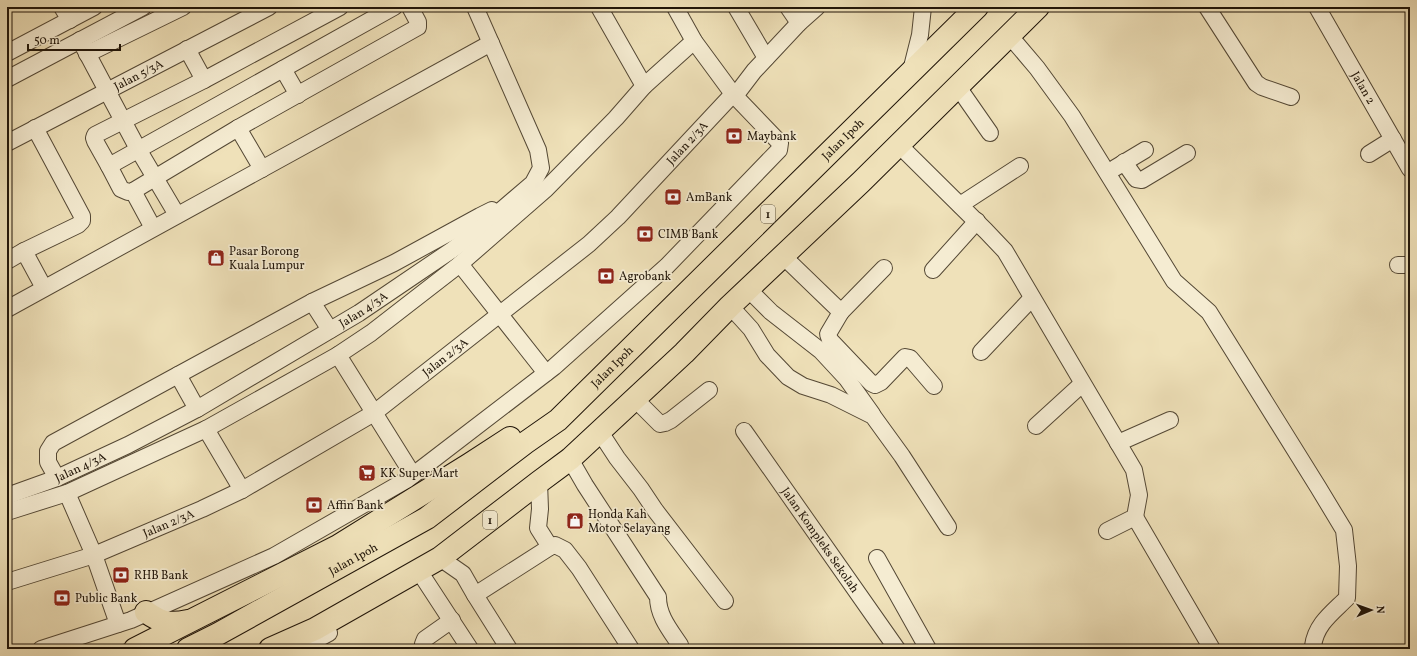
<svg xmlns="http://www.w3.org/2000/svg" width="1417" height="656" viewBox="0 0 1417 656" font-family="Vollkorn,serif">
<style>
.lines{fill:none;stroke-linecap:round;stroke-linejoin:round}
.minor-casing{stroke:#544835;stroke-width:18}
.highway-casing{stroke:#201509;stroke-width:24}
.path{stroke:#201509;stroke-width:2;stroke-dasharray:1 2;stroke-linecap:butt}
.minor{stroke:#f5ecd2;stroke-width:16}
.highway{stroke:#efe1b9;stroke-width:22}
.path-bridge{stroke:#201509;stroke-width:2;stroke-dasharray:1 2;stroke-linecap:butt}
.labels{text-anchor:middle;stroke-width:3.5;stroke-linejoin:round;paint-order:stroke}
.shield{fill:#f5ecd2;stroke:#605645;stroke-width:1}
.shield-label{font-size:11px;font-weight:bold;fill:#201509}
.street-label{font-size:12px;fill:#201509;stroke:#f5ecd2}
.poi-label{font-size:12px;fill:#201509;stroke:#f5ecd2;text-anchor:start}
</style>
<rect width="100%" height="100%" fill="#efe1b9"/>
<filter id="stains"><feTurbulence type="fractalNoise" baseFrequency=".005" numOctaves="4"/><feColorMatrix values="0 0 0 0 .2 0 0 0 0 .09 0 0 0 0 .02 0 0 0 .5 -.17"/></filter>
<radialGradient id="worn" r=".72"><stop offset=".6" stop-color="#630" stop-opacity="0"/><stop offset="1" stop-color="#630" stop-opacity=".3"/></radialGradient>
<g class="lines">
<g class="minor-casing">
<g id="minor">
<path d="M62 7 70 20"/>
<path d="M599 7 644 86"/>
<path d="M736 7 766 58"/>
<path d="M788 7 799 23"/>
<path d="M1207 7 1256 83 1262 87 1291 97"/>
<path id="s1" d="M1317 7 1410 169"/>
<path d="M1009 35 1037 68 1072 116 1174 281 1209 312 1318 487 1344 530 1348 566 1347 598C1332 613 1316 624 1313 646"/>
<path d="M80 40 138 149 177 215"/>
<path d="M187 49 204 80 95 135 94 138 95 141 109 166 394 7"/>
<path d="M7 53 94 7"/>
<path d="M87 54 183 7"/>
<path d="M283 69 298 95"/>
<path d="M911 71 920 35 923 7"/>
<path d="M7 79 143 7"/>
<path d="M204 80 340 7"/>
<path d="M958 87 990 133"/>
<path d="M735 96 754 71 799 23 817 7"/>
<path d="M238 128 262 169"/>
<path id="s2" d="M7 143 269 7"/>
<path d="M899 145 986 231 1005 251 1134 470 1139 495 1135 517 1107 531"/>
<path d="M1369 154 1393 139"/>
<path d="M1124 162 1136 179 1142 180 1187 153"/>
<path d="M109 166 121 189 128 192 133 191 238 128 418 27V22L410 7"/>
<path d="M1115 168 1145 150"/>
<path d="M133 191 153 228"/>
<path d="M960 205 1020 166"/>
<path d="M24 251 44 288"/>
<path d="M783 256 841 312 884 268"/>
<path d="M7 261 24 251 78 225 82 221V216L35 128"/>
<path d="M460 264 546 373"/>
<path d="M1398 265H1410"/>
<path d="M933 270 977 221"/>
<path d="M749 290 771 312 821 351 847 379 872 414"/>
<path d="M312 302 330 330"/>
<path d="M730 306 751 329 767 355 788 377 803 386 831 395 873 416 902 456 948 527"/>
<path d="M7 309 491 43"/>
<path d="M841 312 828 334 830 340 871 383 875 385 881 382 905 357 910 358 934 386"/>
<path d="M981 352 1032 298"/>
<path d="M338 355 413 475"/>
<path d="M178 375 197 409"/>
<path d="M635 399 660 424 665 423 671 420 709 390"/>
<path d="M1036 426 1082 384"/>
<path d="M206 429 242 490"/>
<path id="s3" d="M744 431 897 649"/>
<path d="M600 432 617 458 641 489 655 510 725 601"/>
<path d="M1118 443 1170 420"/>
<path d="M570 459 585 485 658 597C658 616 670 630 680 645"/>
<path d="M57 478 48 462V451L53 443 312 302 394 263 480 216 492 210"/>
<path d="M539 482 540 509 538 528 550 547"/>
<path d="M67 493 94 555 118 624"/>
<path id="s4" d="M7 496 57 478 128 445 197 409 359 313 452 250 477 231 533 183 541 168 538 150 475 7"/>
<path d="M7 512 67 493 206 429 338 355 371 333 460 264 546 189 616 118 644 86 694 41"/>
<path d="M1135 517 1212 649"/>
<path d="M440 558 463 574 475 595 509 649"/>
<path d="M877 558 928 649"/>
<path d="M419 571 470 649"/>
<path id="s5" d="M7 582 94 555 202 509 242 490 374 413 589 244 618 217 733 94"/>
<path d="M475 595 550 547 555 545 565 550 579 568 631 649"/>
<path d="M41 649 131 620 274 556 408 479 554 367 667 266 779 150 780 143 733 94 694 41 675 7"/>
<path d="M299 649 329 633"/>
<path d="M425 649 423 644 425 639 452 620"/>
</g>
</g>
<g class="highway-casing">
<g id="highway">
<path d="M146 612C162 623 169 625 188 621"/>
<path d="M135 649 338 546 470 464 510 438"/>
<path id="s6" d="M188 649 218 634 427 518 525 443 558 420 977 7"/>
<path d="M270 649 315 629 440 558 539 482 570 459 684 353 730 306 861 182 1038 7"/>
</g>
</g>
<path class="path" d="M111 649 118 646"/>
<use href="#minor" class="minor"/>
<use href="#highway" class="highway"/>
<path class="path-bridge" d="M123 644 125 649"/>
</g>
<defs>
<g id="bank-square" transform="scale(0.9)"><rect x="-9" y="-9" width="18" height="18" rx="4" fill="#8f2418" stroke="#f5ecd2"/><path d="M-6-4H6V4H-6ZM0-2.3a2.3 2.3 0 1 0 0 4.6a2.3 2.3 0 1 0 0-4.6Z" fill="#fff"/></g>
<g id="shop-square" transform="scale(0.9)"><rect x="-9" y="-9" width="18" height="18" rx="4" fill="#8f2418" stroke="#f5ecd2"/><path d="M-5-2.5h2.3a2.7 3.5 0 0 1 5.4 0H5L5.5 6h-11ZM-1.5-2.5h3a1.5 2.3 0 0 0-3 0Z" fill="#fff"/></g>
<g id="supermarket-square" transform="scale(0.9)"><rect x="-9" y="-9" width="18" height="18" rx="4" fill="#8f2418" stroke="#f5ecd2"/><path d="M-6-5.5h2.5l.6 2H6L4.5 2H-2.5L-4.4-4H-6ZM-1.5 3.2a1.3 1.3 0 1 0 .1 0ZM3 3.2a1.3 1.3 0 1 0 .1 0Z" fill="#fff"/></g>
</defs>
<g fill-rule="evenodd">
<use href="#bank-square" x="734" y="136"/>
<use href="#bank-square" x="673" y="197"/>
<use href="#bank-square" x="645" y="234"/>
<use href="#shop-square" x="216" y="258"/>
<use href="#bank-square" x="606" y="276"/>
<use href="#supermarket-square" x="367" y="473"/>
<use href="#bank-square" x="314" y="505"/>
<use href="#shop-square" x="575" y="521"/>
<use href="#bank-square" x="121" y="575"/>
<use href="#bank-square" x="62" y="598"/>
</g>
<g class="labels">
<g class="shield">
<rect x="761" y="205" width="14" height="18" rx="3"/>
<rect x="483" y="511" width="14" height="18" rx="3"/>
</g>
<g class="shield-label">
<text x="768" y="218">1</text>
<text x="490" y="524">1</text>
</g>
<g class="street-label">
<text dy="4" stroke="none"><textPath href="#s2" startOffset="148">Jalan 5/3A</textPath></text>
<text dy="4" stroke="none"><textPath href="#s1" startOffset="93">Jalan 2</textPath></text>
<text dy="4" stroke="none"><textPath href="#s6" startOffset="836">Jalan Ipoh</textPath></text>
<text dy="4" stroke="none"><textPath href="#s5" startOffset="820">Jalan 2/3A</textPath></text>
<text dy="4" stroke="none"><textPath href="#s4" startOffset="403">Jalan 4/3A</textPath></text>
<text dy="4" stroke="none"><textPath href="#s5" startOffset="496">Jalan 2/3A</textPath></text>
<text dy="4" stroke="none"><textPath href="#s6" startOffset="512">Jalan Ipoh</textPath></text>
<text dy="4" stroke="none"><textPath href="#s4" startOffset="79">Jalan 4/3A</textPath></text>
<text dy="4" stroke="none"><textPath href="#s5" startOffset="172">Jalan 2/3A</textPath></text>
<text dy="4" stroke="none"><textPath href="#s3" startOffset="133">Jalan Kompleks Sekolah</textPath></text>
<text dy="4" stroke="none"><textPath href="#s6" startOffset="188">Jalan Ipoh</textPath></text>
</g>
<g class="poi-label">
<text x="747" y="140">Maybank</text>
<text x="686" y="201">AmBank</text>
<text x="658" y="238">CIMB Bank</text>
<text x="229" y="255">Pasar Borong<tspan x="229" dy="14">Kuala Lumpur</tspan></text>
<text x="619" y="280">Agrobank</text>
<text x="380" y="477">KK Super Mart</text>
<text x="327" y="509">Affin Bank</text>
<text x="588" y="518">Honda Kah<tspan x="588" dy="14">Motor Selayang</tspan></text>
<text x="134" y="579">RHB Bank</text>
<text x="75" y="602">Public Bank</text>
</g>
</g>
<rect width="1417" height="656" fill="none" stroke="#efe1b9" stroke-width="24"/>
<rect x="8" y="8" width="1401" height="640" fill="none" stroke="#201509" stroke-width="2"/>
<rect x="12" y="12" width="1393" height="632" fill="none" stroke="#201509"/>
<g transform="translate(1371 610) rotate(88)" stroke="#f5ecd2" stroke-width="3" paint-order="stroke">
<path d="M0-3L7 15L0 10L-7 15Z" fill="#201509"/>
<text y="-6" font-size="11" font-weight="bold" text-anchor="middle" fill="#201509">N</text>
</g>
<path d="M28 44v6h92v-6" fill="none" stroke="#201509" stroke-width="2"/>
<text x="34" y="44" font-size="12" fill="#201509" stroke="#f5ecd2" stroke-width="3" paint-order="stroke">50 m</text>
<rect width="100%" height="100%" filter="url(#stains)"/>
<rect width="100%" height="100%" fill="url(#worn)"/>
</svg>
